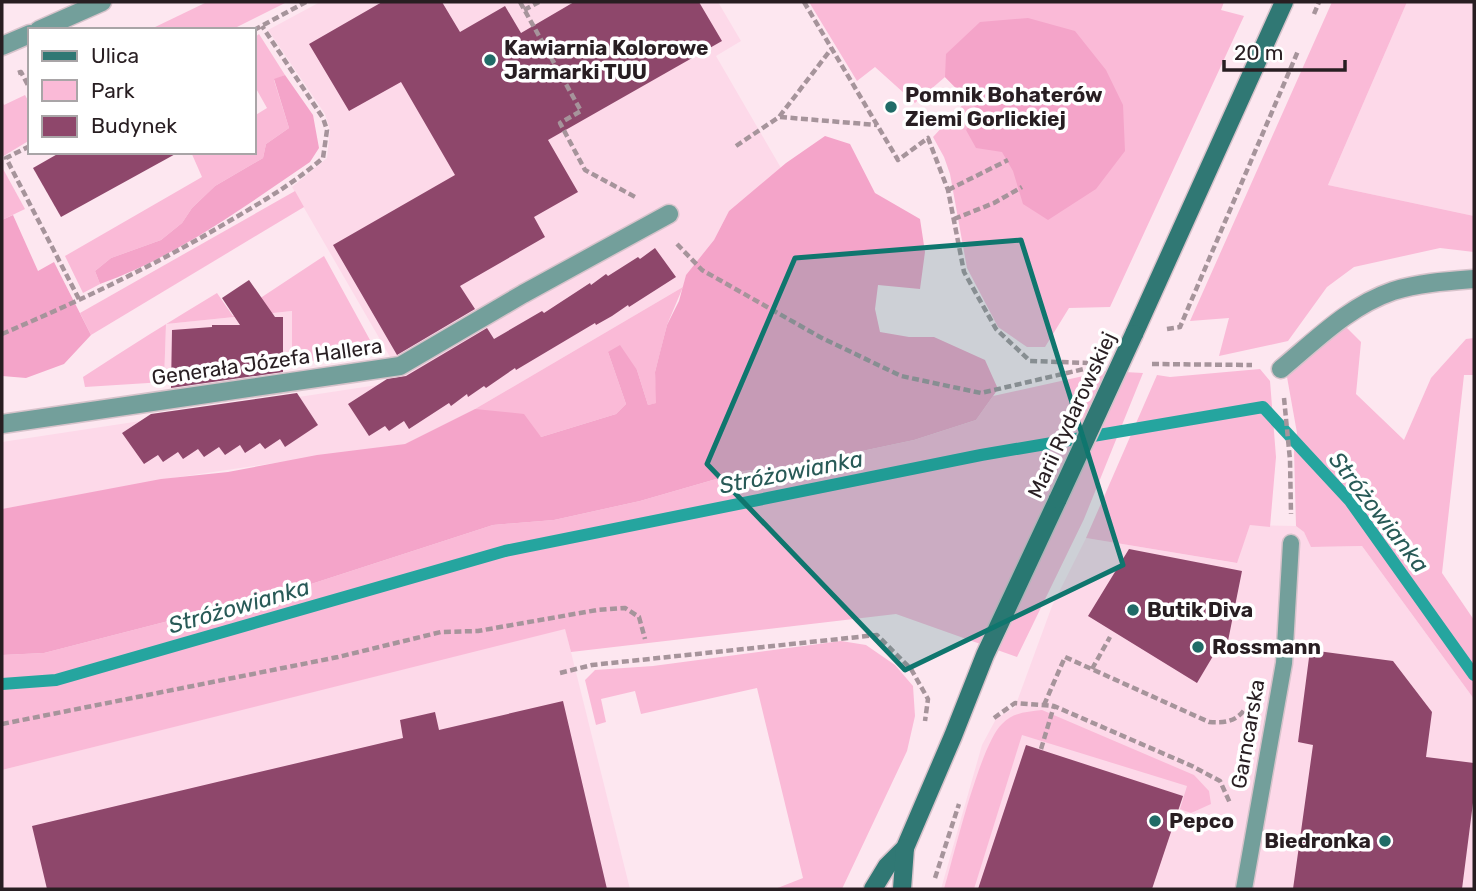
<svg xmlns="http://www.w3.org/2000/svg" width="1476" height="891" viewBox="0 0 1476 891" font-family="Rubik,sans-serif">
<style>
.built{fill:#fdd9e9}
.green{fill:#fabad7}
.forest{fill:#f4a4c9}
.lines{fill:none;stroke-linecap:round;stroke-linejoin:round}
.stream{stroke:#25a59f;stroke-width:12}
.building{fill:#8e476b}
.lane-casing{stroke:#d7c3cb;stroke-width:19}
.street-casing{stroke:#d7c3cb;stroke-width:21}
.secondary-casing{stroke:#d7c3cb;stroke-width:21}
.path{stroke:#a6949b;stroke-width:4.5;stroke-dasharray:7 3.5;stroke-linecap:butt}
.lane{stroke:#739f9b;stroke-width:16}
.street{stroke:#739f9b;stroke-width:18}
.secondary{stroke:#307874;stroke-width:18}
.secondary-bridge-casing{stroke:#d7c3cb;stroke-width:21;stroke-linecap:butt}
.secondary-bridge{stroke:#307874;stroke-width:18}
.marked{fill:#0f766e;fill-opacity:0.2;stroke:#0f766e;stroke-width:5;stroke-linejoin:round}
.poi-dot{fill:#206b67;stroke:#fff;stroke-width:2.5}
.labels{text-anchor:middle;stroke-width:7;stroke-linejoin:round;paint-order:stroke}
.poi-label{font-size:21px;font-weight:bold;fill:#281e22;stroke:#fff;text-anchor:start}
.street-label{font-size:21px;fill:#281e22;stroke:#fff}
.water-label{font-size:23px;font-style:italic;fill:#285a57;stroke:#fff}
</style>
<rect width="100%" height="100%" fill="#fde7f0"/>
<g class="built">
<path d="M320 2H718L741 41 716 56 781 168 729 211 714 240 686 275 683 287 475 409 405 444 172 478 2 509V442L404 381 292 187 327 158 330 130 325 114 268 30Z"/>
<path d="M1407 2H1474V216L1328 185Z"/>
<path d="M293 311 292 364 164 382 166 324Z"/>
<path d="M1250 525 1296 526 1304 532 1312 547 1362 546 1474 699V889H941L982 745 996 719 1015 707 1052 606 1086 538 1236 563Z"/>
<path d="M565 628 630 889H2V770Z"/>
</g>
<g class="green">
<path d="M207 2H287L231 30 151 29Z"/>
<path d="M809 2H1224L1221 10 1244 16 1110 307 1069 308 1045 347H1027L998 327 967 268 950 174 944 157 933 137 967 100 945 77 915 103 875 67 857 81Z"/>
<path d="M1332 2H1407L1328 185 1474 216V252L1440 248 1354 267 1327 287 1288 341 1219 356 1229 318 1190 321Z"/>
<path d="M259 34 285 75 274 80 289 128 266 144 263 158 215 186 192 208 182 223 161 240 111 258 95 271 100 284 83 293 65 256 202 177 191 152H254V116L267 108 254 85V38Z"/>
<path d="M25 95 30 104V140L2 157V101L4 105Z"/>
<path d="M2 167 25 209 2 220Z"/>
<path d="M295 191 304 207 91 335 80 313Z"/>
<path d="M324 256 376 351 292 364V311L166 324 164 382 85 387 83 377C127 348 172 320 217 293L233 316Z"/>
<path d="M683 287 667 325 655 372 657 403 648 405 637 370 608 352 626 404 616 414 541 437 475 409Z"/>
<path d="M1344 325 1361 342 1356 394 1404 440 1431 378 1466 339 1474 338V375H1464L1442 573 1474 620V699L1362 546 1311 547 1304 532 1296 526 1294 449 1297 433 1287 377 1324 339Z"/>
<path d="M1260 369 1270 381 1276 457 1270 527 1250 525 1237 563 1086 538 1157 375 1170 377Z"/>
<path d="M1106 371 1143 373 1084 519 1017 657 896 614 571 652 565 629 2 770V655L44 653 308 585 493 525 554 520 640 501 744 471 791 466 914 440 976 420 993 396Z"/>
<path d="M841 641 866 645 895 665 913 686 915 716 907 751 842 889H775L803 878 757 688 641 714 635 691 601 699 606 722 596 725 585 680 595 670 653 666Z"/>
<path d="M1042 710 1194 775 1209 791 1211 804 1191 813 1180 809 1187 786 1022 735 974 889H944C954 855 980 745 1002 724 1013 712 1027 712 1042 710Z"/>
</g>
<g class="forest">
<path d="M1028 18 1075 31 1106 70 1123 105 1125 151 1096 189 1048 220 1023 204 1013 171 1002 152 976 148 966 130 979 111 945 77 946 54 980 22Z"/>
<path d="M285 75 313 115 319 148 310 162C244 207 176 257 100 284L95 271 111 258 161 240 182 223 192 208 215 186 263 158 266 144 289 128 274 79Z"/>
<path d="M825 136 850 144 875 193 920 219 925 252 920 289 878 285 875 309 880 332 909 337H934L985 360 998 389 976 420 914 440 791 466 744 471 640 501 554 520 493 525 308 585 44 653 2 655V509L161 479 228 472 317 455 405 444 475 409 524 414 541 437 616 414 626 404 608 352 620 345 637 370 648 405 656 403 655 372 660 352 667 325 679 301 686 275 714 240 729 211 786 163Z"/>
<path d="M13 215 38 271 54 262 91 335 64 364 26 378 2 376V220Z"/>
</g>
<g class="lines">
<path class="stream" d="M2 684 56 680 505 551 981 455 1263 407 1350 501 1474 675"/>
</g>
<g class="building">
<path d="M382 2H442L460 32 505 6 521 33 574 2H699L722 41 548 140 578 192 534 217 545 237 460 286 475 309 397 355 333 245 455 175 401 82 349 111 309 44Z"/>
<path d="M61 152H179L61 217 33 168Z"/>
<path d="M655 248 676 277 629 307 628 305 612 316 596 325 595 323 516 370 515 368 486 388 484 386 468 397 467 394 451 406 449 403 409 429 404 421 389 431 385 426 369 436 348 404 387 379 406 376 487 328 494 339 542 311 544 313 590 283 591 285 606 274 608 276 638 257 640 259Z"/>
<path d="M249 280 275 317H283V372L171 388 172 330 212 327V325H240L222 298Z"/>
<path d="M297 393 318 425 285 447 280 439 265 449 260 443 245 453 240 445 225 455 219 447 204 457 198 449 183 459 178 452 163 462 158 455 144 464 122 433 151 414Z"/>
<path d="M1129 549 1242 571 1225 656 1216 651 1197 683 1088 616Z"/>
<path d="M1310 650 1393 661 1432 712 1426 757 1474 763V795L1462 889H1293L1313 745 1298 742Z"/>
<path d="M563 701 607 889H47L32 826 403 738 400 720 435 712 439 730Z"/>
<path d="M1026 745 1183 796 1152 889H978Z"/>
</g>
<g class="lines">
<g class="lane-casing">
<path id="lane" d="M1244 889 1284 663 1291 543"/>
</g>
<g class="street-casing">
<g id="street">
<path d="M39 30 102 2"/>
<path d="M2 46 30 34"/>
<path d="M1281 369C1316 340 1349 306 1393 291 1418 283 1448 281 1474 279"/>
<path d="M2 424 400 366 523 294 669 214"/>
</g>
</g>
<g class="secondary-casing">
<g id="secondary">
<path d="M1134 334 1284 2"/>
<path d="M873 889 887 866 905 848 953 736 985 655 1058 499"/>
<path d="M902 889 905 848"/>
</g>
</g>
<g class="path">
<path d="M520 2 581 111 560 123 585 170 637 198"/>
<path d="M804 2 898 160 928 138 948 190 964 272 996 329 1030 361 1088 363"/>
<path d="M524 10 539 2"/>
<path d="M1314 14 1319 2"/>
<path d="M254 30 306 2"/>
<path d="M18 73 21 72 30 89"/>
<path d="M780 117 877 125"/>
<path d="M30 146 6 158 80 301"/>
<path d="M736 146 779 117 832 48"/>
<path d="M948 190 1008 160"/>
<path d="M954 219 994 203 1022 187"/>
<path d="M677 244 702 270 820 337 901 376 981 393 1084 369"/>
<path d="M1167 329 1180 327 1298 51"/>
<path d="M2 334C79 301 154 266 226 223 260 203 293 184 323 158L327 130 323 118 262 26"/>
<path d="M1152 364 1252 365"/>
<path d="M1284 398 1290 460 1291 514"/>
<path d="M1092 669 1110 637"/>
<path d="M560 673 592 665 877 635 911 669 928 699 925 721"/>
<path d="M1044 705 1065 657 1209 722C1224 723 1236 722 1245 709"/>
<path d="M994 718 1015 703 1054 706 1192 766 1220 781 1230 803"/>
<path d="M2 724 338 657 441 632 478 631 597 610 625 608 639 617 645 639"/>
<path d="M1041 749 1054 706"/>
<path d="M935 878 959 804"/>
</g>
<use href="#lane" class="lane"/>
<use href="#street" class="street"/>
<use href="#secondary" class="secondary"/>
<g class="secondary-bridge-casing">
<path id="secondary-bridge" d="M1058 499 1134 334"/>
</g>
<use href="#secondary-bridge" class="secondary-bridge"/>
</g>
<path class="marked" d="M1021 240 1123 565 905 670 707 464 795 258Z"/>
<g class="poi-dot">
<circle cx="490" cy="60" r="7"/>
<circle cx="891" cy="107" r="7"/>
<circle cx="1133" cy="610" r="7"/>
<circle cx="1198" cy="647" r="7"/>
<circle cx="1155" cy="821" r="7"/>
<circle cx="1385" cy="841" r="7"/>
</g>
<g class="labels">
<g class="poi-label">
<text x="504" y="55">Kawiarnia Kolorowe<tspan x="504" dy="24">Jarmarki TUU</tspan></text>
<text x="905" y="102">Pomnik Bohaterów<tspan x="905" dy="24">Ziemi Gorlickiej</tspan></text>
<text x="1147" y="617">Butik Diva</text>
<text x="1212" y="654">Rossmann</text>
<text x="1169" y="828">Pepco</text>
<text x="1371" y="848" text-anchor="end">Biedronka</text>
</g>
<g class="street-label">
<text transform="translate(267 362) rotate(-8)" y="7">Generała Józefa Hallera</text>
<text transform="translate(1072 415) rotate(-65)" y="7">Marii Rydarowskiej</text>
<text transform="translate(1248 734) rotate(-80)" y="7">Garncarska</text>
</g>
<g class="water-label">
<text transform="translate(791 472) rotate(-11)" y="8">Stróżowianka</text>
<text transform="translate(1379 512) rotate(52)" y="8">Stróżowianka</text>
<text transform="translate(239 606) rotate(-16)" y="8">Stróżowianka</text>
</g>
</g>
<rect width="1476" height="891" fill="none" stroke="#281e22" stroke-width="7"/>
<rect x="28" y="28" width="228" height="126" fill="#ffffff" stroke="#a9a5a7" stroke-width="2"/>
<rect x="42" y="51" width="35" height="10" fill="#307874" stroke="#a9a5a7" stroke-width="2"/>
<text x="91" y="63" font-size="21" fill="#281e22">Ulica</text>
<rect x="42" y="80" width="35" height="21" fill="#fabad7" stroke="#a9a5a7" stroke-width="2"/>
<text x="91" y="98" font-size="21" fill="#281e22">Park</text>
<rect x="42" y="116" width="35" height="21" fill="#8e476b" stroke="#a9a5a7" stroke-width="2"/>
<text x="91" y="133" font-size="21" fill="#281e22">Budynek</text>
<path d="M1224 60v10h121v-10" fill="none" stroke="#281e22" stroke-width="3.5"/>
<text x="1234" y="60" font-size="21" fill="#281e22" stroke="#ffffff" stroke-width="5" paint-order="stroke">20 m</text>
</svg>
